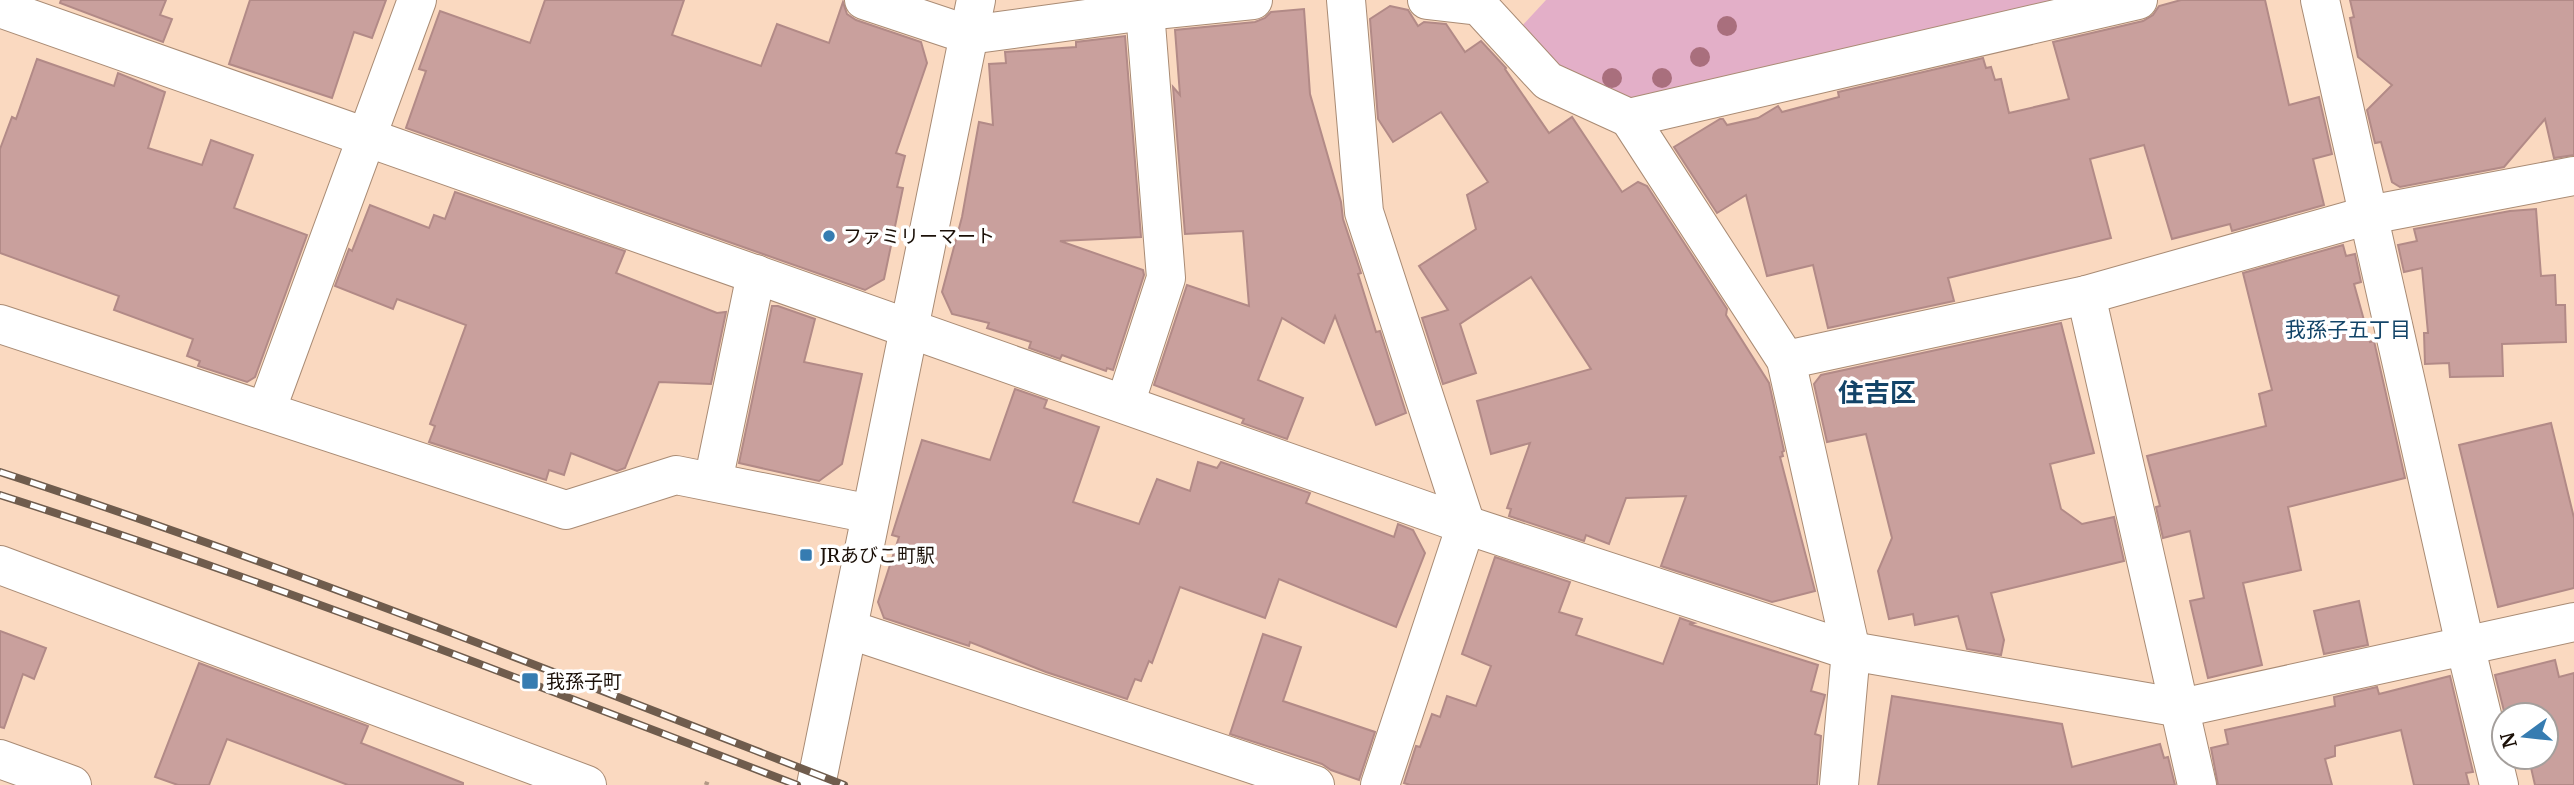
<svg xmlns="http://www.w3.org/2000/svg" width="2574" height="785" viewBox="0 0 2574 785" font-family="Merriweather,'Noto Sans JP',serif">
<style>
.green{fill:#e3afc8}
.building{fill:#c9a09d;stroke:#b28a87;stroke-width:2}
.lines{fill:none;stroke-linecap:round;stroke-linejoin:round}
.minor-casing{stroke:#a98b74;stroke-width:40}
.path{stroke:#b39986;stroke-width:4.5;stroke-dasharray:3.5 5;stroke-linecap:butt}
.minor{stroke:#fff;stroke-width:38}
.rail-casing{stroke:#6f5c4d;stroke-width:8}
.rail{stroke:#fff;stroke-width:5;stroke-dasharray:16;stroke-linecap:butt}
.tree{fill:#a96f7d}
.poi-dot{fill:#367cb1;stroke:#fff;stroke-width:2.5}
.labels{text-anchor:middle;stroke-width:7;stroke-linejoin:round;paint-order:stroke}
.poi-label{font-size:19px;fill:#1b1008;stroke:#fff;text-anchor:start}
.neighbourhood-label{font-size:21px;fill:#134468;stroke:#fff}
.district-label{font-size:26px;font-weight:bold;fill:#134468;stroke:#fff}
</style>
<rect width="100%" height="100%" fill="#fad9c0"/>
<path class="green" d="M1546 0H2068L1633 100 1556 74 1520 28Z"/>
<g class="building">
<path d="M61 0H166L160 15 172 19 163 42 60 3Z"/>
<path d="M250 0H386L372 38 354 32 332 98 229 64Z"/>
<path d="M545 0H684L672 35 761 66 777 24 829 43 843 2 847 14 856 20 921 42 927 63 896 153 905 156 897 187 903 188 884 279 865 290 406 128 426 71 419 69 440 11 530 43Z"/>
<path d="M2181 0H2265L2289 105 2319 97 2332 154 2313 159 2324 205 2232 231 2230 224 2172 239 2144 145 2090 159 2111 238 1948 278 1954 301 1828 328 1813 265 1767 276 1746 195 1717 213 1674 147 1720 119H1723L1727 125 1758 118 1778 106 1782 112 1839 97 1838 92 1983 58 1986 68 1991 67 1995 80 2001 79 2009 113 2069 99 2053 42 2143 21 2153 15 2159 6Z"/>
<path d="M2350 0H2574V155L2554 158 2545 119 2504 167 2400 187 2392 182 2381 142 2375 143 2367 110 2392 85 2358 57 2350 18 2354 17Z"/>
<path d="M1390 6 1408 10 1418 26 1424 22 1446 24 1465 52 1481 41 1506 68 1505 69 1549 133 1572 117 1622 192 1638 182 1647 186 1727 309 1726 315 1769 383 1784 451 1782 452 1783 456 1780 457 1815 591 1772 602 1661 566 1686 496 1626 498 1609 544 1586 535 1584 541 1509 516 1511 509 1507 508 1530 443 1491 454 1477 401 1591 369 1531 277 1460 324 1476 373 1443 384 1422 318 1448 310 1419 266 1476 229 1467 195 1488 182 1441 112 1393 142 1378 119 1370 19Z"/>
<path d="M1304 9 1310 94 1341 202 1343 219 1361 273 1358 274 1376 332 1380 331 1406 413 1376 425 1335 316 1324 343 1282 318 1258 380 1303 398 1287 439 1242 423 1244 419 1154 385 1187 285 1249 306 1243 231 1185 234 1173 87 1180 95 1175 30 1255 22 1265 18 1271 12Z"/>
<path d="M1125 36 1141 237 1060 241 1143 270 1144 275 1113 370 1107 368 1106 371 1062 355 1060 359 1029 348 1031 342 987 328 989 323 952 314 942 292 962 217 979 122 993 125 989 64 1006 63 1005 52 1076 47V42Z"/>
<path d="M37 59 114 86 118 73 165 92 148 148 202 165 211 140 253 155 234 208 307 235 255 377 247 382 198 366 200 361 187 356 193 339 114 310 119 296 0 253V149L12 117 16 119Z"/>
<path d="M455 192 625 251 616 273 717 313 726 312 711 384 659 382 625 468 617 471 571 453 564 475 549 470 546 480 429 442 435 426 430 424 466 325 397 299 393 309 335 286 349 249 352 251 370 205 429 228 434 215 445 219Z"/>
<path d="M2536 209 2541 276 2555 275 2556 305H2565L2566 342 2502 344 2503 376 2450 377 2449 363 2425 364 2424 333H2428L2422 268 2404 272 2398 245 2417 241 2414 229 2510 211Z"/>
<path d="M2343 245 2346 256 2355 254 2361 282 2354 284 2370 342 2374 341 2405 478 2288 507 2301 570 2243 583 2262 665 2208 678 2190 601 2204 598 2190 531 2163 538 2156 507 2160 506 2147 456 2266 426 2259 394 2272 390 2243 273Z"/>
<path d="M772 306H778L815 319 804 362 862 374 842 464 819 481 739 463Z"/>
<path d="M2061 323 2094 453 2050 464 2061 509 2082 524 2114 517 2124 561 1991 593 2004 640 2001 655 1967 649 1958 616 1915 625 1913 614 1889 619 1878 571 1892 538 1866 434 1827 442 1814 384 1821 375Z"/>
<path d="M1015 389 1047 400 1044 408 1099 427 1073 502 1139 524 1157 479 1190 491 1198 462 1217 468 1221 462 1310 493 1306 503 1394 537 1398 524 1413 530 1425 553 1396 627 1279 579 1265 618 1180 587 1152 663 1149 661 1141 681 1135 679 1127 699 1046 672 970 642 969 646 884 618 878 602 899 537 892 535 922 440 990 460Z"/>
<path d="M2551 423 2574 518V588L2498 607 2459 445Z"/>
<path d="M1495 557 1570 582 1559 612 1582 619 1576 635 1663 664 1680 618 1694 623 1689 624 1818 665 1811 691 1825 695 1815 734 1821 736 1817 785H1410L1404 783 1416 746 1420 747 1432 714 1440 717 1447 696 1476 706 1491 666 1462 654Z"/>
<path d="M2359 601 2368 645 2324 654 2314 611Z"/>
<path d="M0 631 46 648 34 679 23 674 4 728 0 727Z"/>
<path d="M1263 634 1301 647 1283 701 1375 732 1359 780 1331 770 1322 764 1230 734Z"/>
<path d="M2555 660 2559 677 2574 673V785H2535L2529 759 2516 762 2515 757H2546V715H2505L2495 675Z"/>
<path d="M199 663 368 726 361 743 463 783V785H348L227 739 209 785H178L155 777Z"/>
<path d="M2450 676 2473 772 2466 773 2469 785H2414L2401 730 2335 746V756L2325 759 2332 785H2218L2211 748 2228 744 2225 730 2335 706 2334 697 2377 687 2379 694Z"/>
<path d="M1892 696 2062 724 2072 767 2160 744 2164 758 2168 757 2175 785H1878Z"/>
</g>
<g class="lines">
<g class="minor-casing">
<g id="minor">
<path d="M864 0 969 35 1145 11 1253 0"/>
<path d="M1346 0 1364 212 1466 525 1380 785"/>
<path d="M1427 0 1479 6 1548 81 1629 118 2138 0"/>
<path d="M2320 0 2465 645 2499 785"/>
<path d="M0 8 1466 525 1851 651 2181 708 2574 622"/>
<path d="M1629 118 1786 360 1851 651 1839 785"/>
<path d="M2086 295 2197 785"/>
<path d="M0 324 566 510 676 475 871 514"/>
<path d="M1786 360 2086 295 2369 215 2574 176"/>
<path d="M1125 404 1166 278 1145 11"/>
<path d="M266 411 417 0"/>
<path d="M713 482 756 274"/>
<path d="M0 565 587 785"/>
<path d="M848 629 1315 785"/>
<path d="M0 759 72 785"/>
<path d="M816 785 976 0"/>
</g>
</g>
<path class="path" d="M706 785 708 780"/>
<use href="#minor" class="minor"/>
<g class="rail-casing">
<g id="rail">
<path d="M0 472C285 565 564 676 844 785"/>
<path d="M0 495C269 581 533 684 797 785"/>
</g>
</g>
<use href="#rail" class="rail"/>
</g>
<g class="tree">
<circle cx="1727" cy="26" r="10"/>
<circle cx="1700" cy="57" r="10"/>
<circle cx="1612" cy="78" r="10"/>
<circle cx="1662" cy="78" r="10"/>
</g>
<g class="poi-dot">
<circle cx="829" cy="236" r="7"/>
<rect x="799" y="548" width="14" height="14" rx="3.5"/>
<rect x="521" y="672" width="18" height="18" rx="3.5"/>
</g>
<g class="labels">
<g class="poi-label">
<text x="843" y="243">ファミリーマート</text>
<text x="820" y="562">JRあびこ町駅</text>
<text x="546" y="688">我孫子町</text>
</g>
<g class="neighbourhood-label">
<text x="2348" y="337">我孫子五丁目</text>
</g>
<g class="district-label">
<text x="1877" y="402">住吉区</text>
</g>
</g>
<g transform="translate(2525 736) rotate(255)"><circle r="33" fill="#ffffff" stroke="#a49f9c" stroke-width="2"/>
<path d="M0-5L12 26L0 18L-12 26Z" fill="#367cb1"/>
<text y="-10" font-size="19" font-weight="bold" text-anchor="middle" fill="#1b1008">N</text>
</g>
</svg>
